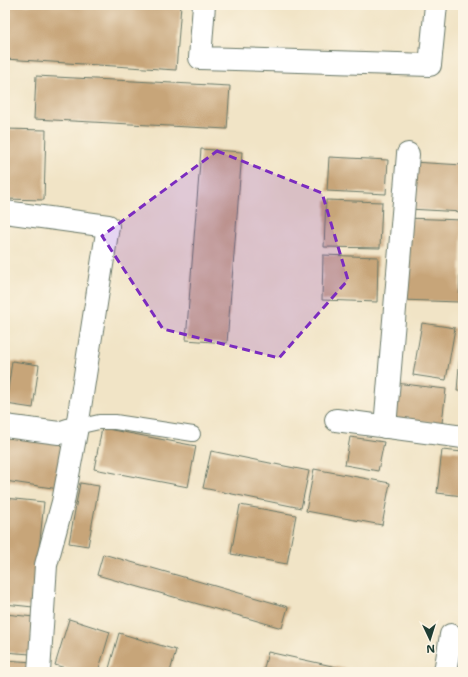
<svg xmlns="http://www.w3.org/2000/svg" width="468" height="677" viewBox="0 0 468 677" font-family="'Shantell Sans',sans-serif">
<style>
.building{fill:#c7a579}
.lines{fill:none;stroke-linecap:round;stroke-linejoin:round}
.service-casing{stroke:#687767;stroke-width:16}
.minor-casing{stroke:#687767;stroke-width:24}
.service{stroke:#fff;stroke-width:14}
.minor{stroke:#fff;stroke-width:22}
.marked{fill:#7b2cbf;fill-opacity:0.2;stroke:#7b2cbf;stroke-width:3;stroke-dasharray:8 5;stroke-linejoin:round}
</style>
<rect width="100%" height="100%" fill="#fcf5e5"/>
<filter id="ink" filterUnits="userSpaceOnUse"><feTurbulence type="fractalNoise" baseFrequency=".025" numOctaves="2"/><feDisplacementMap in="SourceGraphic" scale="8" xChannelSelector="R" yChannelSelector="G"/><feConvolveMatrix kernelMatrix="1 2 1 2 8 2 1 2 1" color-interpolation-filters="sRGB"/></filter>
<filter id="wash" filterUnits="userSpaceOnUse"><feTurbulence type="fractalNoise" baseFrequency=".012" numOctaves="4" result="noise"/><feDisplacementMap in="SourceGraphic" scale="16" xChannelSelector="R" yChannelSelector="G"/><feGaussianBlur stdDeviation="0.9" result="paint"/><feColorMatrix in="noise" values="0 0 0 0 0 0 0 0 0 0 0 0 0 0 0 0 0 1.4 0 .05"/><feComposite in="paint" operator="in"/></filter>
<g filter="url(#wash)">
<rect width="100%" height="100%" fill="#f1e4c6"/>
<g id="blocks">
<g class="building">
<path d="M5 5H181L176 70 5 59Z"/>
<path d="M36 76 230 86 227 129 34 119Z"/>
<path d="M5 129 46 130 44 200 5 199Z"/>
<path d="M201 149 242 152 227 343 186 340Z"/>
<path d="M329 157 388 160 386 194 327 191Z"/>
<path d="M412 162 463 165 462 212 409 209Z"/>
<path d="M326 200 382 202 380 248 324 247Z"/>
<path d="M405 218 462 220 459 302 401 300Z"/>
<path d="M323 255 378 257 377 302 322 300Z"/>
<path d="M422 323 455 328 446 380 413 375Z"/>
<path d="M461 341H463V391H457Z"/>
<path d="M12 361 39 365 33 408 6 404Z"/>
<path d="M395 383 446 389 442 423 391 418Z"/>
<path d="M102 428 196 446 188 487 94 469Z"/>
<path d="M5 434 66 443 59 489 5 481Z"/>
<path d="M350 437 384 442 378 471 345 465Z"/>
<path d="M442 450 463 452V496L437 493Z"/>
<path d="M211 451 309 471 301 508 203 488Z"/>
<path d="M314 469 390 483 382 525 306 511Z"/>
<path d="M80 483 99 486 88 546 69 543Z"/>
<path d="M5 498 44 502 33 607 5 604Z"/>
<path d="M240 505 296 515 287 564 231 554Z"/>
<path d="M103 554 288 607 282 628 97 575Z"/>
<path d="M5 614 34 617 30 654 5 652Z"/>
<path d="M69 619 110 632 98 672H79L55 665Z"/>
<path d="M119 633 176 650 170 672H108Z"/>
<path d="M268 652 355 671 354 672H263Z"/>
<path d="M5 660 33 662 32 672H5Z"/>
</g>
</g>
</g>
<g filter="url(#ink)">
<use href="#blocks" fill-opacity="0" stroke="#687767" stroke-width="1"/>
<g class="lines">
<g class="service-casing">
<path id="service" d="M77 427 99 422H115L193 434"/>
</g>
<g class="minor-casing">
<g id="minor">
<path d="M204 5 200 58 430 65 436 5"/>
<path d="M5 212 108 226 77 427 63 502 46 565 39 672"/>
<path d="M336 420 463 437"/>
<path d="M5 426 59 433 77 427"/>
<path d="M385 427 408 154"/>
<path d="M445 672 451 635"/>
</g>
</g>
<use href="#service" class="service"/>
<use href="#minor" class="minor"/>
</g>
</g>
<path class="marked" d="M217 151 322 193 348 280 279 358 163 329 102 236Z"/>
<rect width="468" height="677" fill="none" stroke="#fcf5e5" stroke-width="20"/>
<g transform="translate(430 639) rotate(176)" stroke="#fcf5e5" stroke-width="3" paint-order="stroke">
<path d="M0-3L7 15L0 10L-7 15Z" fill="#1f3d34"/>
<text y="-6" font-size="11" font-weight="bold" text-anchor="middle" fill="#1f3d34">N</text>
</g>
</svg>
